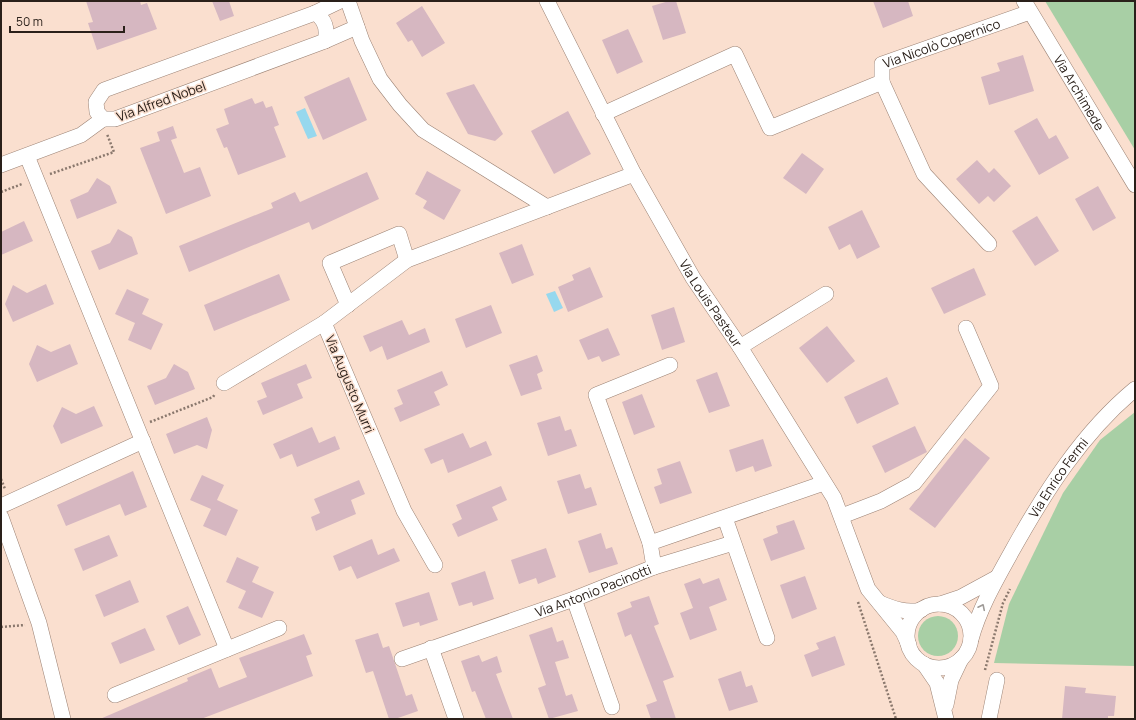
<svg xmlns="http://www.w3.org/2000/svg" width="1136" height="720" viewBox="0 0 1136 720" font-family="Manrope,sans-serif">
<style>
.green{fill:#a8cfa5}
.water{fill:#96d8ee}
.building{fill:#d6b7c1}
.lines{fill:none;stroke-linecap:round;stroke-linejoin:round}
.minor-casing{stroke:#9c8375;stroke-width:16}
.path{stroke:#8a786d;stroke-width:2.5;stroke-dasharray:2 2;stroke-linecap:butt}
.minor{stroke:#fff;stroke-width:15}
.oneway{stroke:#9f9b98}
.labels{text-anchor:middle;stroke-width:3;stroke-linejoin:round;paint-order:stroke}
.street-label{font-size:13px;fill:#2a201a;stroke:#fadfcf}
</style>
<rect width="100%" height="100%" fill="#fadfcf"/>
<g class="green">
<path d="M1045 1H1135V150Z"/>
<path d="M1135 412V666L994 663 1009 604 1063 493 1100 440Z"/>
<circle cx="938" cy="636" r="20"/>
</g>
<g class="water">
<path d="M305 108 317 136 308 139 296 112Z"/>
<path d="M555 291 563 308 554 312 546 294Z"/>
</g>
<g class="building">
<path d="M86 1H140L141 5 147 3 157 29 97 50 88 23 93 22Z"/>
<path d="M212 1H229L234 16 220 21Z"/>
<path d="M669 1H676L686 33 663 40 652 6Z"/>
<path d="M873 1H908L913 16 883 28Z"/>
<path d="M422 6 445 43 422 57 412 40 408 42 396 23Z"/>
<path d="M628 29 643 62 617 74 602 40Z"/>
<path d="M1023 55 1034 91 989 105 981 77 1000 71 997 63Z"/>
<path d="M349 77 367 120 323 140 304 97Z"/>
<path d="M474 84 503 134 495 141 468 134 446 93Z"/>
<path d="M252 98 255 104 263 101 266 108 272 106 279 125 274 127 286 157 238 175 227 147 224 148 216 129 229 124 224 109Z"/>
<path d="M568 111 591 154 554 174 531 131Z"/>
<path d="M1037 118 1049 139 1056 135 1069 158 1039 175 1014 131Z"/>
<path d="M173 126 177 138 171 140 184 173 200 167 211 196 166 214 140 148 160 141 157 132Z"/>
<path d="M802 153 824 169 806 194 783 178Z"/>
<path d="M977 160 989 173 994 168 1011 186 994 202 988 196 979 204 956 179Z"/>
<path d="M427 171 461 190 444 220 423 208 427 201 415 194Z"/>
<path d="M367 172 379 199 312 230 309 222 189 272 179 246 273 208 271 203 295 192 300 202Z"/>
<path d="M97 178 110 186 117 203 77 219 70 200 88 192Z"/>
<path d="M1098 186 1116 218 1093 231 1075 199Z"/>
<path d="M862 210 880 247 857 259 850 244 839 250 828 227Z"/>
<path d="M1037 216 1059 251 1035 266 1012 231Z"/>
<path d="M24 221 33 241 1 255V232Z"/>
<path d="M118 229 132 237 138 254 99 270 91 251 110 243Z"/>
<path d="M522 244 534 275 512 284 499 253Z"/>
<path d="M590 267 603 297 568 312 558 287 574 280 572 275Z"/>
<path d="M974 268 986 295 944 314 931 288Z"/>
<path d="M279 274 290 300 214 331 204 305Z"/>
<path d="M46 284 54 304 13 322 5 304 13 285 27 293Z"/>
<path d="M127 289 149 299 142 314 163 324 151 350 128 340 135 323 115 314Z"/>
<path d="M491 305 502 333 466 348 455 319Z"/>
<path d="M674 307 685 342 662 350 651 315Z"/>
<path d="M402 320 409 335 425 328 430 342 387 360 382 346 370 352 363 336Z"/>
<path d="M827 326 855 361 827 383 799 348Z"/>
<path d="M608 328 620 355 602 362 599 356 588 360 579 340Z"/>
<path d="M70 344 78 364 37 382 29 364 37 345 51 352Z"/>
<path d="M537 355 543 371 537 374 542 389 521 396 509 365Z"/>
<path d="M174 364 188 372 195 389 155 405 147 386 166 378Z"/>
<path d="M306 364 312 378 297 384 303 398 263 415 257 401 267 397 261 383Z"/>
<path d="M442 371 448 385 434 392 440 405 400 422 394 408 403 404 397 390Z"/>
<path d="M717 372 730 406 709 413 696 380Z"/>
<path d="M887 377 899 404 857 424 844 397Z"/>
<path d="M642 394 655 427 634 435 622 402Z"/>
<path d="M94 406 103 426 61 444 53 426 62 407 76 414Z"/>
<path d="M560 416 565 431 571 429 577 446 548 456 537 423Z"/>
<path d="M207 417 212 430 207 449 197 445 174 454 166 434Z"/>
<path d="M915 426 927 452 885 473 872 446Z"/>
<path d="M312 427 319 443 335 436 340 449 297 467 292 454 280 459 273 444Z"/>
<path d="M463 433 470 448 486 441 492 455 448 473 443 459 431 464 424 449Z"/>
<path d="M965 438 990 458 935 528 909 509Z"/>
<path d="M763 439 772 466 755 472 753 466 736 472 729 450Z"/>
<path d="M680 461 692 493 660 504 654 487 662 484 657 469Z"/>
<path d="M133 471 147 507 125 516 120 504 66 526 57 505Z"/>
<path d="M580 474 585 489 591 487 597 505 568 514 557 481Z"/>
<path d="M202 475 224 485 217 500 238 510 226 536 203 526 211 509 190 500Z"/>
<path d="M359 480 365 494 351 500 356 514 316 531 311 517 320 513 314 499Z"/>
<path d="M501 486 507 500 492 507 498 520 458 537 452 524 462 519 456 505Z"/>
<path d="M794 520 805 549 771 561 763 539 778 533 776 526Z"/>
<path d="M601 533 606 549 612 547 618 564 589 573 578 541Z"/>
<path d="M109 535 118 556 83 571 74 549Z"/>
<path d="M372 539 378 555 394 548 400 561 357 579 351 566 339 571 333 556Z"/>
<path d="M546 548 556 577 538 584 536 578 519 584 511 560Z"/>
<path d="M237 557 259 567 252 582 274 592 262 618 238 608 246 591 226 582Z"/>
<path d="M485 571 494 599 473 606 472 602 459 606 451 583Z"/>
<path d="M805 576 817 609 792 619 780 585Z"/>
<path d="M700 578 703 584 719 578 727 600 709 607 717 630 690 640 680 613 693 608 684 584Z"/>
<path d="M130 580 139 602 104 617 95 595Z"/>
<path d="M429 592 438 620 420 626 419 622 403 627 395 603Z"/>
<path d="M649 596 659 624 654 626 674 677 663 681 676 719H651L646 705 657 701 631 634 625 637 617 613 632 607 630 602Z"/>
<path d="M188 606 201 635 179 645 166 616Z"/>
<path d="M552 627 557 642 563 640 569 658 555 662 566 696 572 694 578 711 549 719 538 688 546 685 529 635Z"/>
<path d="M145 628 155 650 120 664 111 643Z"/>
<path d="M378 633 383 648 389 646 406 696 412 694 418 711 395 719H389L373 671 366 673 355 640Z"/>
<path d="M304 634 312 654 306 656 313 676 201 719H100L188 681 187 678 211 668 219 688 247 677 239 658Z"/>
<path d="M835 636 845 665 812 677 804 655 819 649 816 643Z"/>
<path d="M479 655 482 662 497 656 502 672 496 674 513 719H486L475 691 472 692 461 661Z"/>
<path d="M741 671 746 687 752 685 758 702 729 711 718 679Z"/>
<path d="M1065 686 1086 688 1085 693 1116 696 1114 716H1108V719H1062Z"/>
</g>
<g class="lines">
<g class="minor-casing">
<g id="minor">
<path d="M348 1 362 41 380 79 400 105 423 130 547 207"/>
<path id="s1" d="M547 1 634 174 693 278 740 347 834 498 868 589 903 632 909 645"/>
<path id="s2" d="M1024 1 1135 185"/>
<path d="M315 13C325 19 328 29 325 41L115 119H103L97 112 96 102 104 90Z"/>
<path d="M315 13 340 1"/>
<path d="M325 41 357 27"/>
<path d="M882 82 924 174 989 244"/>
<path id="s3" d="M603 114 735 54 770 128 882 82V64L1030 12"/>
<path d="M27 156 227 649"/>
<path d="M1 165 81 135 103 119"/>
<path d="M348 305 330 263 399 234 407 260"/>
<path d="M740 347 826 294"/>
<path d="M224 383 324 323"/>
<path d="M1 506 143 441"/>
<path d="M842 516 881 501 914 483 991 386 966 328"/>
<path d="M1 517 39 623 63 719"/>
<path d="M725 518 767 638"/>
<path d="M650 543 596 395 670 365"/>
<path d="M435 565 404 511 324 323 407 260 634 174"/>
<path d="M654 567 733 543"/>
<path d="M574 599 612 707"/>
<path d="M880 603C894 609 906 613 921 610"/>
<path d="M940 604 961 597 996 578"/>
<circle cx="939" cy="636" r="32"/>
<path id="s4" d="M971 639C980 607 996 580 1012 551 1045 492 1082 433 1135 389"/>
<path d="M431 648 456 719"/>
<path id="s5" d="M402 659 574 599 654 567 650 543 824 483"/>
<path d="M924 664 937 683 946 719"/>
<path d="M115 695 279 628"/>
<path d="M946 705 951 680 961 659"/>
<path d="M989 719 997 680"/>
</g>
</g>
<g class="path">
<path d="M50 174 114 152 107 134"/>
<path d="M1 192 22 184"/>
<path d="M150 422 213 397 215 394"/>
<path d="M1 479 5 489"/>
<path d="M858 602 896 719"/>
<path d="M1 627 25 625"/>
<path d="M985 670 1003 603 1010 589"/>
</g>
<use href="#minor" class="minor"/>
</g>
<defs><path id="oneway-chevron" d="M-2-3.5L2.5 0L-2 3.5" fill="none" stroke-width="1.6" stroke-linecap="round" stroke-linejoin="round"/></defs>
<use class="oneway" href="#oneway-chevron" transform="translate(982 607) rotate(-64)"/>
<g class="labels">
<g class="street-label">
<text dy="5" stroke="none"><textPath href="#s3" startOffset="429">Via Nicolò Copernico</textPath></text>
<text dy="5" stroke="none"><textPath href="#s2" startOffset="107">Via Archimede</textPath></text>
<text transform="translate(161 101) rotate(-20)" y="5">Via Alfred Nobel</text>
<text dy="5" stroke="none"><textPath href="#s1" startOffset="344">Via Louis Pasteur</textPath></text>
<text transform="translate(350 384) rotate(67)" y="5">Via Augusto Murri</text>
<text dy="5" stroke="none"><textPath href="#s4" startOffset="184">Via Enrico Fermi</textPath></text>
<text dy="5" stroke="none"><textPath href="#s5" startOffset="203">Via Antonio Pacinotti</textPath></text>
</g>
</g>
<rect width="1136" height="720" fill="none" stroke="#2a201a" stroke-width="4"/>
<path d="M10 26v6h114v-6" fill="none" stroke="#2a201a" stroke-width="2"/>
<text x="16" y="26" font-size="12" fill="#2a201a" stroke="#fadfcf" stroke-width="3" paint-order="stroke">50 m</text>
</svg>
